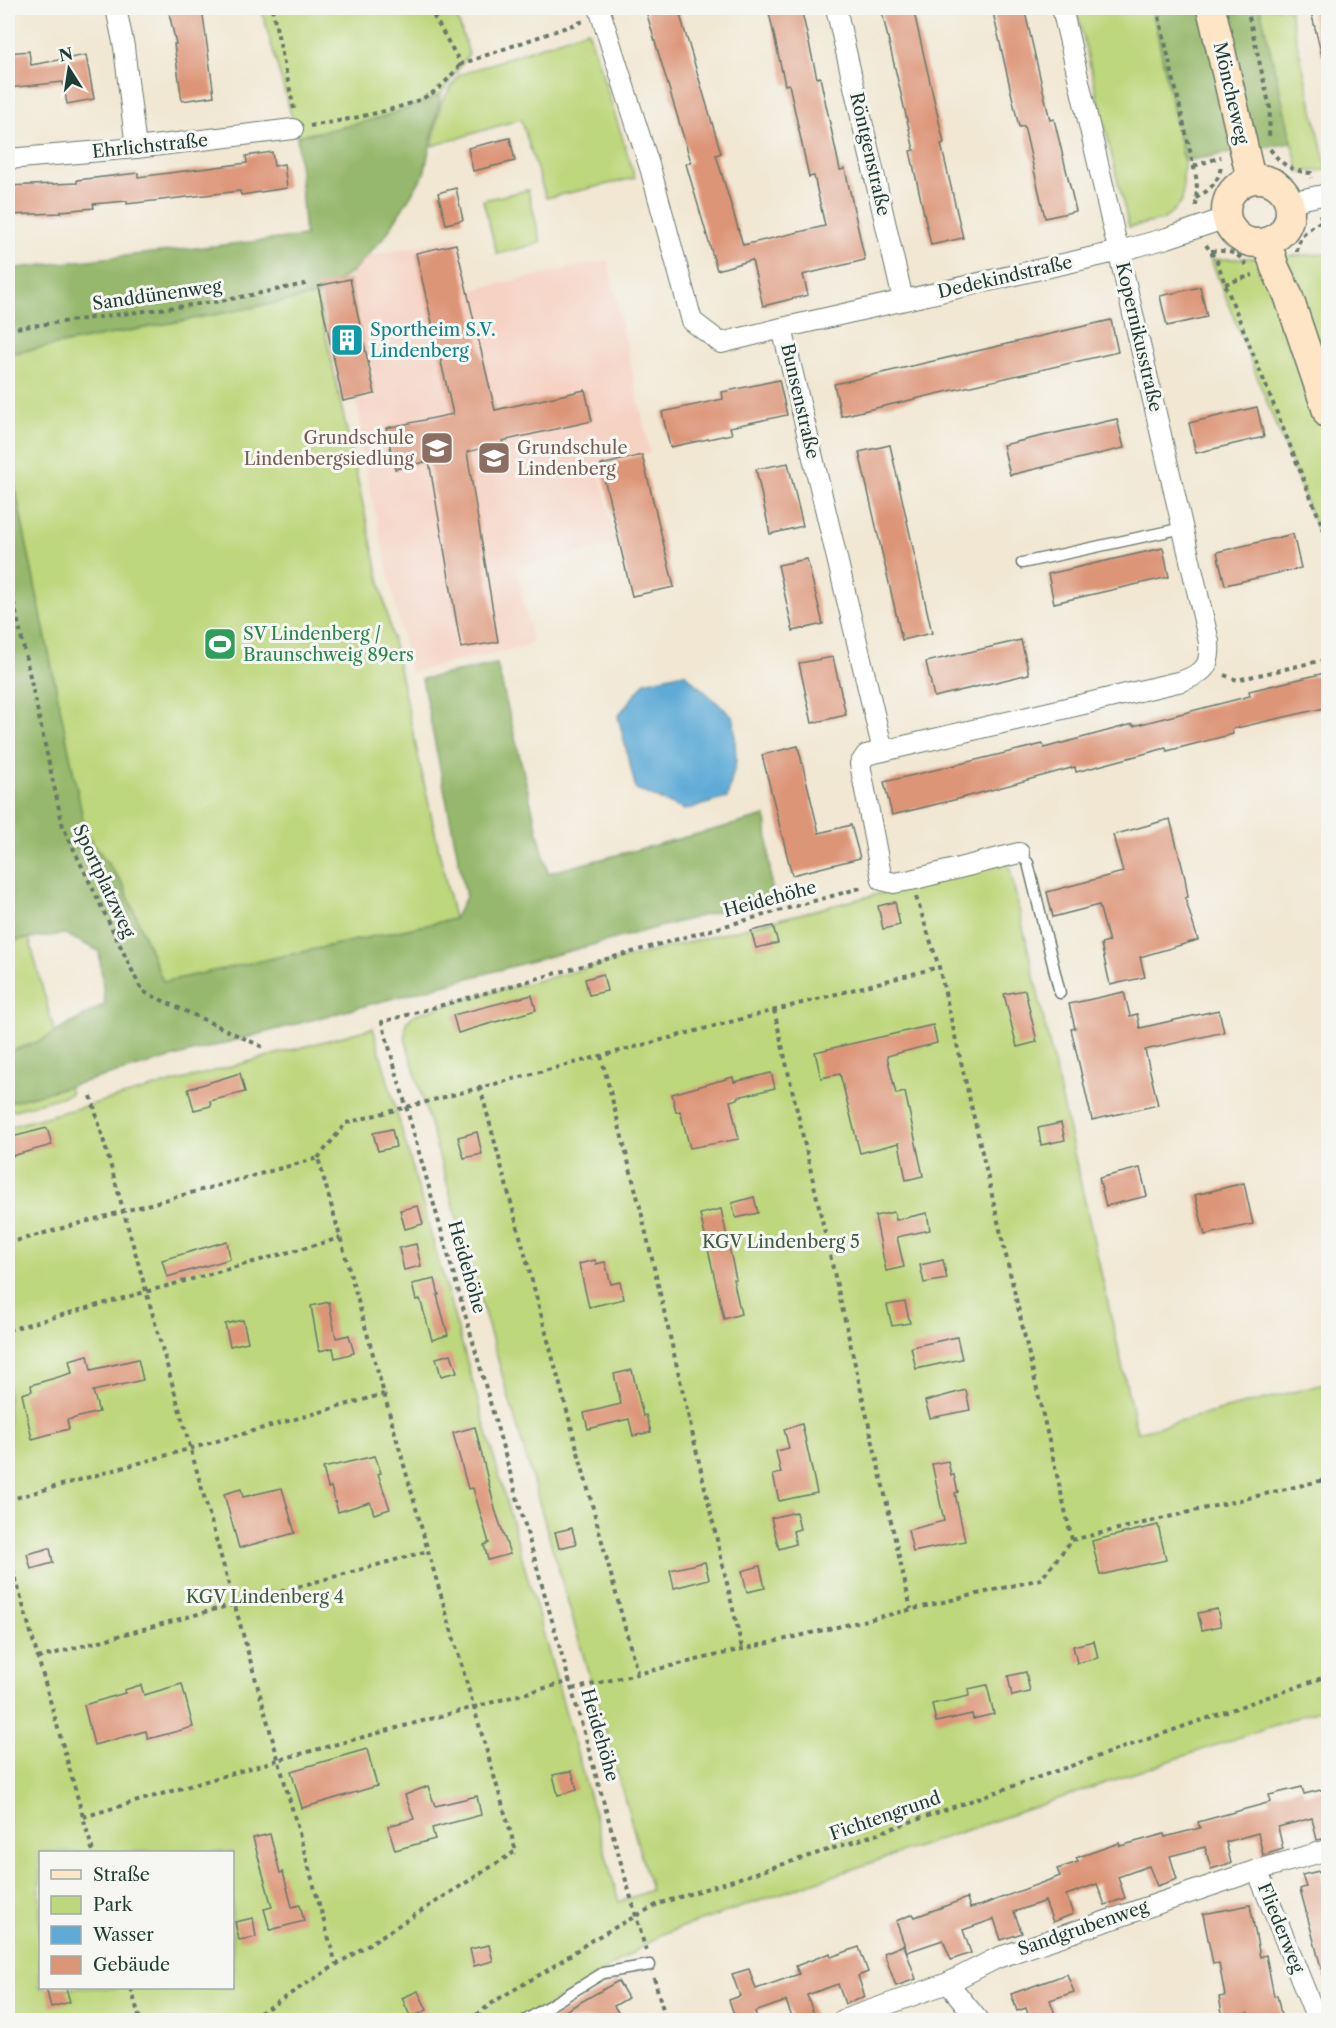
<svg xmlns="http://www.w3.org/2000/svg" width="1336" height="2028" viewBox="0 0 1336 2028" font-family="'Libre Caslon Text',serif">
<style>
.built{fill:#f6d2c3}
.green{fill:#bdd77c;stroke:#6e8a58;stroke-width:1.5;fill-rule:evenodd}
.forest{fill:#96b86c;stroke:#5a7a50;stroke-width:1.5}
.water{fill:#5eabd7;stroke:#3e7486;stroke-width:1.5}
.building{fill:#dd9578}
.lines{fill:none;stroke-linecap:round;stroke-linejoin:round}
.service-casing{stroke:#68786b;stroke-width:13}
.minor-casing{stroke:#68786b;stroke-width:22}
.secondary-casing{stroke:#68786b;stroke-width:31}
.path{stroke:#68786b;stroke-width:4;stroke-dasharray:4.5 4.5;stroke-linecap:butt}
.service{stroke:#fff;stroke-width:10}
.minor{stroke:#fff;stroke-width:20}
.secondary{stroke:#fde5c5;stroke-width:28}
.labels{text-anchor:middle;stroke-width:6;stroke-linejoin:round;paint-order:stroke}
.street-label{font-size:18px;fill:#1f3d34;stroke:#f6f6f2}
.culture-label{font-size:18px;fill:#0d838f;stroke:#f6f6f2;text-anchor:start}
.education-label{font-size:18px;fill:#785e54;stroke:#f6f6f2;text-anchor:end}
.leisure-label{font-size:18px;fill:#27864d;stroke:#f6f6f2;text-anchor:start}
.park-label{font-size:18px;fill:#3f5c42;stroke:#f6f6f2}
</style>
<rect width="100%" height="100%" fill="#f6f6f2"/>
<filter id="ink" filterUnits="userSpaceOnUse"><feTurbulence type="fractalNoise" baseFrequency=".0167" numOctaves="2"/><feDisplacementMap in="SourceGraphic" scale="12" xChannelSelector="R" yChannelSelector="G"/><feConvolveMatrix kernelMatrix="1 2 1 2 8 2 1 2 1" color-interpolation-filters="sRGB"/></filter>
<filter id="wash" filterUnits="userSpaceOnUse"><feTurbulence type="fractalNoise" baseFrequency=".008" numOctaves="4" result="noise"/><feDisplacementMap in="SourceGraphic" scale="24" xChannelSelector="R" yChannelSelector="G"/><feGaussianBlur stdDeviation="1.35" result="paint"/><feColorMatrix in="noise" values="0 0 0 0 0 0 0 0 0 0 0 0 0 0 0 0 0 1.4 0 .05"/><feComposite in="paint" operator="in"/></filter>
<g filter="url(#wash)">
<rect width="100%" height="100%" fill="#f1e7d2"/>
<path class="built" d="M458 237 471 290 608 260 650 453 598 464 616 545 516 567 533 644 410 672 357 431 362 429 356 401 377 396 347 261Z"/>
<g class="green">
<path d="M261 8H454L469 54 441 94 410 108 351 127 297 136Z"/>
<path d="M1076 8H1152L1184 161 1182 202 1163 220 1129 227Z"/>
<path d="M1260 8H1289L1327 170 1299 172Z"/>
<path d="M588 30 635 178 546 198 521 119 432 146 441 103 459 75Z"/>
<path d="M528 190 541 243 497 254 483 200Z"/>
<path d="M1326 254 1328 263V557L1211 260Z"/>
<path d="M317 295 454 919 163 982 123 884 86 834 8 454V354Z"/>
<path d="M8 860 71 1094 8 1112Z"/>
<path d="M1008 861 1137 1432 1328 1383V1707L662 1934 527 2020H8V1127L373 1028 619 1902 651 1890 405 1038 406 1022 416 1014 473 997ZM40 1852H232V1988H40Z"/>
</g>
<g class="forest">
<path d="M1152 8H1260L1292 143 1184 161Z"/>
<path d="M441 94 424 174 386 235 352 272 317 295 8 354V269L305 236 297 136C349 127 392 117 441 94Z"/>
<path d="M8 454 86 834 123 884 163 982 454 919 466 897 422 679 497 664 548 873 766 816 772 897 192 1052 8 1103V1052L40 1041 105 1004 99 951 65 934 8 941Z"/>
</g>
<path class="water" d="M684 673 734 718 736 761 727 798 684 810 636 789 618 716 645 682Z"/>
<g id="blocks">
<g class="building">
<path d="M168 8H202L214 96 182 101 174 44H176Z"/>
<path d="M645 8H678L721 153 716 155 743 245 825 226 814 176 809 177 789 84 785 85 768 8H801L817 78 820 77 840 170 845 169 865 260 806 274 803 275 808 295 763 306 752 260 717 270 686 164 691 162Z"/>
<path d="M881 8H913L944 143 941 144 963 238 931 245 910 151 914 150Z"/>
<path d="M992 8H1024L1050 120 1054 119 1076 211 1045 218 1024 126 1019 127Z"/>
<path d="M1310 8H1329V55L1322 56Z"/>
<path d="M29 51 31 65 86 55 94 99 67 104 63 82 8 88V53Z"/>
<path d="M510 138 515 161 473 171 468 148Z"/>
<path d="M272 152 274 166 284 164 287 188 241 195 240 191 127 204V201L93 204 94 208 61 211V213L8 215V186L77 183V180L138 173V177L247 163 246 156Z"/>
<path d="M456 188 463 220 446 224 438 193Z"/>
<path d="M456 244 495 410 585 390 592 421 502 441 503 443 467 452 498 642 461 648 429 461 395 469 386 428 453 414 416 253Z"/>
<path d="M350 279 375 394 343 401 318 286Z"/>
<path d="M1200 287 1207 317 1167 326 1160 296Z"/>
<path d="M1111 320 1118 352 841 416 834 384Z"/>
<path d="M779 380 787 415 730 427 732 434 670 447 662 412 723 399 722 392Z"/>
<path d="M1257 407 1264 437 1196 453 1189 423Z"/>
<path d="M1117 419 1124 448 1010 475 1003 445Z"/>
<path d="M890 445 932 633 902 640 859 452Z"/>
<path d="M642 455 674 587 632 596 601 465Z"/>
<path d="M788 463 803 526 770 534 756 469Z"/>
<path d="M1293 534 1301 568 1225 585 1217 552Z"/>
<path d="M1163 548 1169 577 1054 603 1048 574Z"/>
<path d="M807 559 823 624 793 631 778 565Z"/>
<path d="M1021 640 1029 674 934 697 926 662Z"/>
<path d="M833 657 846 715 812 723 799 663Z"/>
<path d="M1329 672V707L1232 729 1233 734 1167 751 1166 748 1076 772 1075 767 958 799 892 815 884 782 1043 744 1044 748 1133 724V726L1250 696 1249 691Z"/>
<path d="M798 746 819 833 851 825 860 858 792 875 762 755Z"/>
<path d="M1170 819 1185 878 1188 897 1185 898 1198 940 1140 957 1145 977 1110 985 1101 944 1109 942 1099 905 1053 917 1047 892 1123 872 1113 835Z"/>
<path d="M895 902 900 925 883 929 878 906Z"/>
<path d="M773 926 778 943 756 948 751 931Z"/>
<path d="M603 974 607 991 589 995 585 979Z"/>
<path d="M1025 990 1037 1042 1017 1047 1004 994Z"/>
<path d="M1124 992 1130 1016 1137 1014 1140 1028 1219 1010 1224 1032 1145 1050 1158 1105 1092 1120 1071 1029 1075 1028 1069 1004Z"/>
<path d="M532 995 536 1010 458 1033 453 1015Z"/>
<path d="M933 1025 937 1043 887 1056 896 1094 905 1092 923 1176 906 1180 899 1143 860 1153 840 1074 821 1078 815 1052Z"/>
<path d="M240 1073 245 1092 210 1101 211 1106 194 1110 188 1089Z"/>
<path d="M771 1073 775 1088 738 1097V1099L730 1101 739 1139 690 1148 680 1111 676 1112 672 1094 733 1077 734 1082Z"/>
<path d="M1061 1123 1065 1140 1041 1145 1038 1128Z"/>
<path d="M47 1128 52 1145 8 1157V1138Z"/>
<path d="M392 1129 396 1147 378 1151 373 1133Z"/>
<path d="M477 1132 482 1154 464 1158 458 1137Z"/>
<path d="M1140 1168 1147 1196 1106 1206 1099 1178Z"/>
<path d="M1244 1183 1253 1224 1205 1235 1195 1195Z"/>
<path d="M754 1197 758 1213 736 1218 732 1203Z"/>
<path d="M418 1206 423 1224 405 1229 400 1210Z"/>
<path d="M721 1209 736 1279H733L741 1314 724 1319 700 1214Z"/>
<path d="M894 1212 896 1220 927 1213 930 1230 897 1237 904 1267 886 1271 875 1216Z"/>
<path d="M227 1241 230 1259 167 1277 162 1260Z"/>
<path d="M416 1244 421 1266 404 1270 399 1248Z"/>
<path d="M595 1260 596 1264 605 1262 611 1284 620 1282 624 1299 589 1307 579 1264Z"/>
<path d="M943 1260 947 1279 924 1283 920 1265Z"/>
<path d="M435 1279 439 1295H437L448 1335 432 1340 420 1299 416 1300 412 1284Z"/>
<path d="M329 1302 336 1338 349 1335 354 1353 335 1358 333 1348 319 1351 311 1306Z"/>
<path d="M905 1302 910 1323 892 1326 887 1305Z"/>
<path d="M243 1320 248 1342 230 1346 225 1324Z"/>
<path d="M957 1337 962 1359 916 1369 911 1347Z"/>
<path d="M451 1354 457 1372 441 1376 436 1358Z"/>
<path d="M88 1355 91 1370 138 1359 143 1380 93 1391 99 1412 67 1420 69 1429 32 1439 22 1394 32 1391 31 1385 72 1373 69 1360Z"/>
<path d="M632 1370 643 1416 646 1415 651 1432 633 1436 629 1419 588 1429 584 1413 621 1404 614 1374Z"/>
<path d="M966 1390 970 1410 930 1418 925 1401Z"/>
<path d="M802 1424 817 1493 779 1501 773 1475 781 1473 776 1451 789 1448 784 1429Z"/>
<path d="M475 1427 495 1509 510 1554 488 1560 484 1545 489 1543 473 1488 468 1489 453 1433Z"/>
<path d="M375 1456 381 1473 378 1474 390 1509 374 1514 370 1502 338 1512 331 1487 328 1488 323 1468Z"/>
<path d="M948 1461 951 1475H954L958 1492 955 1493 965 1541 913 1552 908 1530 944 1521 932 1464Z"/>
<path d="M282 1488 295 1533 239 1548 224 1494 241 1489 243 1497Z"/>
<path d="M796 1512 800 1529 793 1531 796 1544 779 1549 771 1518Z"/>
<path d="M1158 1525 1166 1560 1100 1575 1092 1541Z"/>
<path d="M572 1528 576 1544 559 1548 555 1532Z"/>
<path d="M50 1548 53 1563 31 1569 27 1554Z"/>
<path d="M705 1562 709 1579 674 1588 670 1570Z"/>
<path d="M760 1566 765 1588 747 1592 742 1571Z"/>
<path d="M1217 1609 1221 1626 1202 1630 1198 1613Z"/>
<path d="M1094 1641 1098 1658 1077 1663 1073 1646Z"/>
<path d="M1026 1672 1030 1692 1012 1696 1008 1676Z"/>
<path d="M182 1684 193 1727 148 1739 146 1731 94 1745 84 1705 125 1693 124 1690 141 1685 144 1695Z"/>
<path d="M987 1685 994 1714 973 1719 972 1714 936 1722 932 1704 969 1696 968 1689Z"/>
<path d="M367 1749 377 1786 302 1808 291 1771Z"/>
<path d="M572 1771 577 1790 558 1795 553 1775Z"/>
<path d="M428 1786 435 1806 477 1796 481 1815 432 1828 435 1839 395 1850 388 1826 414 1819 405 1795Z"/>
<path d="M1302 1787 1304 1794 1325 1789 1326 1791H1329V1838L1317 1840 1312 1818 1278 1827 1283 1849 1263 1855 1258 1833 1226 1842 1231 1863 1211 1869 1205 1847 1170 1856 1177 1879 1157 1886 1149 1866 1118 1877 1125 1898 1105 1905 1097 1884 1066 1895 1073 1914 1053 1922 1045 1901 1014 1912 1022 1933 1001 1940 994 1919 963 1930 971 1953 951 1960 943 1940 907 1952 896 1921 913 1914 915 1917 967 1898 970 1908 982 1905 1060 1876 1057 1869 1078 1862 1076 1858 1119 1843 1120 1846 1164 1834 1165 1837 1200 1828 1198 1822 1271 1802 1269 1795Z"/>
<path d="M270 1834 280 1873 283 1872 292 1907 300 1905 304 1921 270 1930 264 1909 272 1907 253 1838Z"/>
<path d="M1319 1871 1329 1907V1974L1323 1975 1300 1889 1306 1887 1302 1875Z"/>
<path d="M1250 1905 1260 1957 1266 1955 1274 1996 1277 1995 1282 2020H1250L1248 2013 1223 2018 1219 1997 1225 1996 1219 1963 1213 1964 1203 1914Z"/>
<path d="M253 1918 256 1937 239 1940 235 1922Z"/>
<path d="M489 1945 493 1961 474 1966 470 1949Z"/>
<path d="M904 1945 916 1979 896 1986 884 1953Z"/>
<path d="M859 1947 868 1972 858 1976 865 1997 845 2004 838 1984 807 1995 814 2015 802 2020H793L786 2001 755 2012 758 2020H736L729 2000 740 1996 732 1974 749 1969 756 1989 799 1974 796 1966 830 1953 831 1957Z"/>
<path d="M1067 1974 1074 1992 1050 2000 1057 2020H1030L1026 2008 1017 2011 1011 1994Z"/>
<path d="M618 1981 628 1998 614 2006 623 2020H549Z"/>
<path d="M46 1988H66L70 2002 51 2007Z"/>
<path d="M418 1991 427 2010 411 2018 402 1998Z"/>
</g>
</g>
</g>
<g filter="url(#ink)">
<use href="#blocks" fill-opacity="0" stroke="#68786b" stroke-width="1.5"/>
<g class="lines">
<g class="service-casing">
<g id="service">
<path d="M1022 563 1183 528"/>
<path d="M1019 853 1028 863 1060 993"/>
<path d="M526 2020 603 1973 650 1965"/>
</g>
</g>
<g class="minor-casing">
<g id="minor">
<path d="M116 8 124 47 136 148"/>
<path d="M599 8 651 171 692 321 721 343 782 328 883 751 1182 681C1204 673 1211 667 1209 642L1062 8"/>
<path d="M836 8 903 300"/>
<path d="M8 159 136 148 293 129"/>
<path d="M1289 202 1328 194"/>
<path d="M782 328 1120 251 1167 238 1226 218"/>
<path d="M883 751 866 755 860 764 882 880 894 883 911 880 1019 853"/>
<path d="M1257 1870 1317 2020"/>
<path d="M948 1983 978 2020"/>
<path d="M843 2020 948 1983 997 1958 1257 1870 1328 1850"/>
</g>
</g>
<g class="secondary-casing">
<g id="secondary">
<path d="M1211 8 1251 179"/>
<circle cx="1258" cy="211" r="32"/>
<path d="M1267 242 1275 268 1288 295 1328 414"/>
</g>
</g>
<g class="path">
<path d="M272 8 294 109"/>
<path d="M429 8 461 64 584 21"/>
<path d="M1157 8 1197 181 1196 209"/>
<path d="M1247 8 1270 108 1269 139"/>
<path d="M310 126C339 121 412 109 435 91 445 84 453 73 461 64"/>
<path d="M1270 149C1282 165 1291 171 1311 173L1312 178"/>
<path d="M1194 166 1221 157"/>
<path d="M1196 198C1210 190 1220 181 1221 164"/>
<path d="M1206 245 1217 261 1225 284 1328 540"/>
<path d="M1211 251C1227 250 1239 252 1247 266"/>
<path d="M1297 252C1298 236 1308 228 1322 221L1320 214"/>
<path d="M1225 284 1253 275"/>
<path d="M8 329 221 301 310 283"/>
<path d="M8 576 63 827 142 991 265 1048"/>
<path d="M1224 675 1237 680 1328 659"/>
<path d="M774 1010 911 1609"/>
<path d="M601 1056 640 1207 742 1648"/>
<path d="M480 1087 637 1672"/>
<path d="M91 1096 336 1964"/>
<path d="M318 1158 346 1123 939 967"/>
<path d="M8 1243 318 1158 428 1551 516 1851 249 2020"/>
<path d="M8 1330 340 1238"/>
<path d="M8 1500 384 1394"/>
<path d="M1072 1540 1328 1479"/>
<path d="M8 1552 93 1852"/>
<path d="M38 1658 428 1551"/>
<path d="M573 1689 1041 1579 1072 1540 939 967 916 897"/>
<path d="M83 1817 278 1760 571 1681"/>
<path d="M646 1951 382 1022 864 887"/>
<path d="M654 1978 666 2020"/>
<path d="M131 1988 140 2020"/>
<path d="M469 2020 498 1999 548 1970 592 1940 658 1904 856 1841 1328 1676"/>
</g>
<use href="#service" class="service"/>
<use href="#minor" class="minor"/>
<use href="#secondary" class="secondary"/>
</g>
</g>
<defs>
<g id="building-square" transform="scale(1.725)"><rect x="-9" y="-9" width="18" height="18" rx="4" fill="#0f9aa8" stroke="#f6f6f2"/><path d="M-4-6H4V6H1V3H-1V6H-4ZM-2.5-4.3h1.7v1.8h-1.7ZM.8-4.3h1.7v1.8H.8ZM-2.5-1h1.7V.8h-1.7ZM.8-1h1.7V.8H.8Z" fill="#fff"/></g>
<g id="school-square" transform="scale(1.725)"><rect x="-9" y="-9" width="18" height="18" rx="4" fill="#8d6e63" stroke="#f6f6f2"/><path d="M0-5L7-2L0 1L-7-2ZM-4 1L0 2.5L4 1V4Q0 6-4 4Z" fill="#fff"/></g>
<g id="stadium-square" transform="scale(1.725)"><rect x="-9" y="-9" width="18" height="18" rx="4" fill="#2e9e5b" stroke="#f6f6f2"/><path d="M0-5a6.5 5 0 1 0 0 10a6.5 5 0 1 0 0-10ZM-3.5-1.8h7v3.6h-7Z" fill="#fff"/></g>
</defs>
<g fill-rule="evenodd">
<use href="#building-square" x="347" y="340"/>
<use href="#school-square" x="437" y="448"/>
<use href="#school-square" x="494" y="458"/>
<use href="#stadium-square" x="220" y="644"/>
</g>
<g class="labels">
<g class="street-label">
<text transform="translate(1231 93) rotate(77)" y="6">Möncheweg</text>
<text transform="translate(150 146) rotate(-6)" y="6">Ehrlichstraße</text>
<text transform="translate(870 154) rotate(77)" y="6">Röntgenstraße</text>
<text transform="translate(1005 277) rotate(-13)" y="6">Dedekindstraße</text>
<text transform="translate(157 295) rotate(-8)" y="6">Sanddünenweg</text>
<text transform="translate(1139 337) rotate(77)" y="6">Kopernikusstraße</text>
<text transform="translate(800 401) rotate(77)" y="6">Bunsenstraße</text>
<text transform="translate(104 881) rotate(65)" y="6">Sportplatzweg</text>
<text transform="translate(770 899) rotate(-15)" y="6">Heidehöhe</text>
<text transform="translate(467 1267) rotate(74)" y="6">Heidehöhe</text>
<text transform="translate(600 1735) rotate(74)" y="6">Heidehöhe</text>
<text transform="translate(885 1816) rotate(-19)" y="6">Fichtengrund</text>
<text transform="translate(1083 1928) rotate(-19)" y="6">Sandgrubenweg</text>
<text transform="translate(1281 1928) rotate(68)" y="6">Fliederweg</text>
</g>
<g class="culture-label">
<text x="370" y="336">Sportheim S.V.<tspan x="370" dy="21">Lindenberg</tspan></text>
</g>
<g class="education-label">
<text x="414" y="444">Grundschule<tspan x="414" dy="21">Lindenbergsiedlung</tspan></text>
<text x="517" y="454" text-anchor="start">Grundschule<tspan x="517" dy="21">Lindenberg</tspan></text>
</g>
<g class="leisure-label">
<text x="243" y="640">SV Lindenberg /<tspan x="243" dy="21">Braunschweig 89ers</tspan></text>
</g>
<g class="park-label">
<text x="781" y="1248">KGV Lindenberg 5</text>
<text x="265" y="1603">KGV Lindenberg 4</text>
</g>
</g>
<rect width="1336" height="2028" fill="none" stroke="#f6f6f2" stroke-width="30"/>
<rect x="39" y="1851" width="195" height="138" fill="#f6f6f2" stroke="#a0aca6" stroke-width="1.5"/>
<rect x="51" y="1870" width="30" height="9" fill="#fde5c5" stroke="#a0aca6" stroke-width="1.5"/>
<text x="93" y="1881" font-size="18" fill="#1f3d34">Straße</text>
<rect x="51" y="1896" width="30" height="18" fill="#bdd77c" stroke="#a0aca6" stroke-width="1.5"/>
<text x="93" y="1911" font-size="18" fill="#1f3d34">Park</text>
<rect x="51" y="1926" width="30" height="18" fill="#5eabd7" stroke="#a0aca6" stroke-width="1.5"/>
<text x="93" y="1941" font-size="18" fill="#1f3d34">Wasser</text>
<rect x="51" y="1956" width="30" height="18" fill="#dd9578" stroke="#a0aca6" stroke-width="1.5"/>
<text x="93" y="1971" font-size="18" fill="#1f3d34">Gebäude</text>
<g transform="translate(69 69) rotate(348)" stroke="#f6f6f2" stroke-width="4.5" paint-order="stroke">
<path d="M0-4.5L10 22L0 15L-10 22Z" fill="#1f3d34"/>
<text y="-9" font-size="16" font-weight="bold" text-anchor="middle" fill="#1f3d34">N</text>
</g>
</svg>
